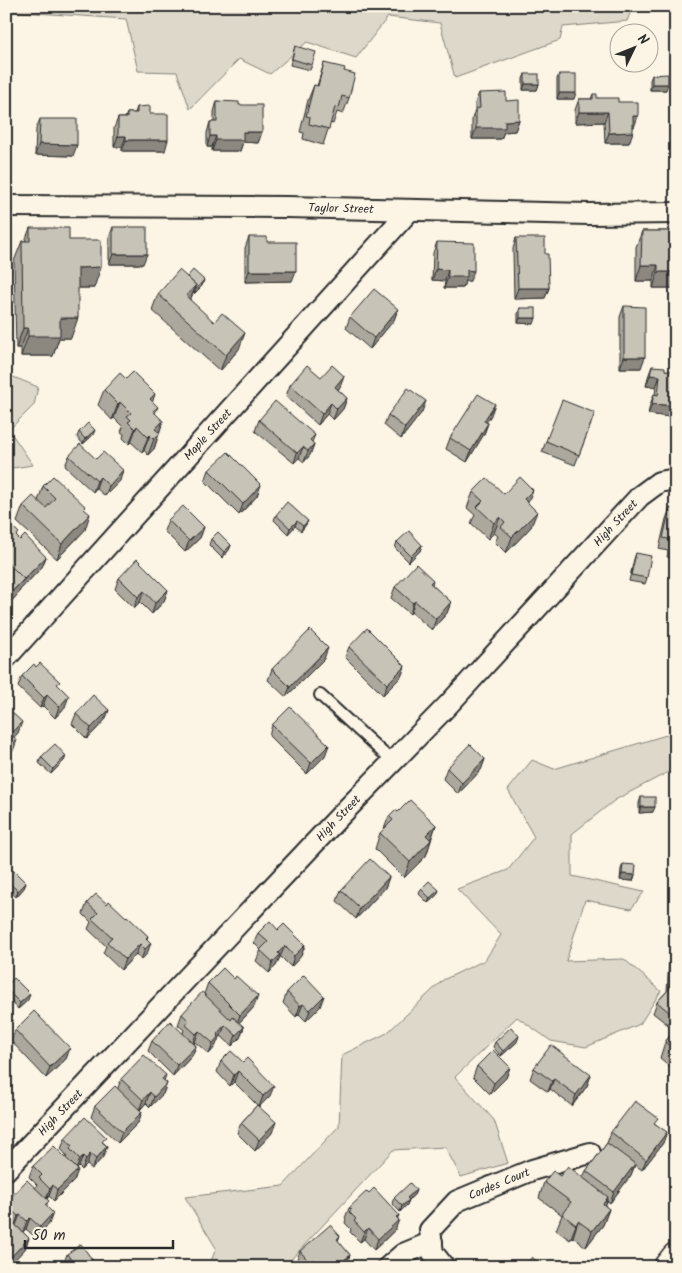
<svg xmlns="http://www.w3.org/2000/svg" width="682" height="1273" viewBox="0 0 682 1273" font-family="Kalam,sans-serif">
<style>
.green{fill:#ded8ca;stroke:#84827a}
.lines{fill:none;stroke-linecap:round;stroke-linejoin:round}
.lane-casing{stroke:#2b2b2b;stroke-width:14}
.street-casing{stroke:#2b2b2b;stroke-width:24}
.secondary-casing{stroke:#2b2b2b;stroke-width:31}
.lane{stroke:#fcf5e5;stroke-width:10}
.street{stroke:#fcf5e5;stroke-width:20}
.secondary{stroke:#fcf5e5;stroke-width:28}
.wall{fill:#aca89d;stroke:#2b2b2b}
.shaded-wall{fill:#8c8880;stroke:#2b2b2b}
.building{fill:#c8c3b7;stroke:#2b2b2b}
.labels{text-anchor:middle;stroke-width:4;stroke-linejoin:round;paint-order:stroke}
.street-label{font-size:12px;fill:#2b2b2b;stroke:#fcf5e5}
</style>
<rect width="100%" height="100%" fill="#fcf5e5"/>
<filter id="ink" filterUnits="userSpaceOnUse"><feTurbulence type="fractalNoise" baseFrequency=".02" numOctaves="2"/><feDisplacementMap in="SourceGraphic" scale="10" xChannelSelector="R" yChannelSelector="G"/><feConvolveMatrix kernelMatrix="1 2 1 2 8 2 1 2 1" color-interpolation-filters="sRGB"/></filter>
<g filter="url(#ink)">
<g class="green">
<path d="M6 6H633L627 21 563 27 560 40 455 78 440 23 388 17 356 58 307 42 270 74 239 59 190 109 177 72 138 71 126 19 6 11Z"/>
<path d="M6 374 38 387 34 405 9 430 33 465 6 469Z"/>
<path d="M676 732V768L615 800 572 834V876L644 892 631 909 585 900 566 961 624 959 661 991 640 1024 586 1047 551 1041 517 1017 455 1077 494 1120 508 1163 461 1177 445 1147 393 1150 284 1267H209L216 1248 185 1197 283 1186 339 1126 342 1055 387 1033 443 980 485 960 501 935 457 889 508 870 534 837 508 790 532 760 554 769Z"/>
</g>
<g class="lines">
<g class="lane-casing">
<path id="lane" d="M320 695 393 762"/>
</g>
<g class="street-casing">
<g id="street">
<path id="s1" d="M6 206 287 207 589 214 676 213"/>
<path id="s2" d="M6 658 410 210"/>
<path id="s3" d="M6 1170 339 817 449 704 640 496 659 482 676 479"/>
<path d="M388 1267 403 1254 432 1242"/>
<path id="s4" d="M444 1267 433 1253 430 1230 457 1201 532 1170 590 1153"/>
</g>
</g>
<g class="secondary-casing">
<path id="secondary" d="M668 1267 676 1257"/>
</g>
<use href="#lane" class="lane"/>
<use href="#street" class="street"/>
<use href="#secondary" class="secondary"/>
</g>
<g class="wall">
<path d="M295 46 312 65 310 70 290 65Z"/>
<path d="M324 63 344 71 349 98 343 114 337 112 333 124 330 123 323 145 303 139 304 133 300 132 308 100 314 85 317 86Z"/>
<path d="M525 74 539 84 537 90H523V79Z"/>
<path d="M559 74 574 99H557V79Z"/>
<path d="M652 75 666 90H650V80Z"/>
<path d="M675 90H676V141H673V131H670L671 101Z"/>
<path d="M479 93 506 101 519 120 515 131 504 132 501 139H472V119L475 110V103Z"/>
<path d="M593 94 597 98 618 102 638 116 634 127H633L629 143H605L604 122 575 123V110L579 99H591Z"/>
<path d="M217 101 239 105 262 132 258 143 243 142 240 151H212V147H207V133L210 122H214V112Z"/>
<path d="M137 107 150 114 165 151H122V147H114V128L118 118H125L127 113H135Z"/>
<path d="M40 119 73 156 35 155 36 129Z"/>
<path d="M113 227 143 264H109V238Z"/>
<path d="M30 228 69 240 94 288H78L71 338H59L53 356H21V348H16L14 261 22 241H25Z"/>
<path d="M642 231H676V281L673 288H653V281H636V247Z"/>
<path d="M249 237 267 242 292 281 245 282V248Z"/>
<path d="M516 238 545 254 549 288 545 298 514 299 513 249Z"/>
<path d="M437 242 470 281H465L463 288H444L445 281 432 280 433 253Z"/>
<path d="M187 277 202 286 194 294 193 293 190 300 239 349 220 371 152 310 158 294Z"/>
<path d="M624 306 641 368H620V317Z"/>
<path d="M520 308 534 324 518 323V313Z"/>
<path d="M398 309 394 320 370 349 346 328 350 317Z"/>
<path d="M652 366 665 370 676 372V418L648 414 650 405 654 394 655 395 656 387 646 386 648 377Z"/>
<path d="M344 376 340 387 338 390 347 398 343 409 333 420 327 414 318 425 286 396 290 385 321 377Z"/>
<path d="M126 379 158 407 155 413 163 421 154 449 148 455 144 450 142 452 131 442 129 444 123 438 124 434 121 432 123 427 114 418 112 420 98 405 104 390Z"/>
<path d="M422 412 401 439 384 425 388 415Z"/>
<path d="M491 415 486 423H488L484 434 467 462 446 449 450 438Z"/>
<path d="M259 420 315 435 312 442 314 444 310 455 304 462 299 458 294 463 255 431Z"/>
<path d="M591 424 575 465 542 452 546 441Z"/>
<path d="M79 432 93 435 83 444 77 437Z"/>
<path d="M69 456 96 459 120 481 105 496 96 488 93 492 65 466Z"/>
<path d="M209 470 257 496 239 515 205 481Z"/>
<path d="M43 486 85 510V530L57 559 17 522 23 506 38 501Z"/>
<path d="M473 492 504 494 528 503 531 527 506 553 495 542 498 536 494 533 488 539 471 523 475 515 467 508Z"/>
<path d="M670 508 676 510V559L667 557 668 551 659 549 666 519Z"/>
<path d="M276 515 308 521 305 526 301 531 295 526 288 534 274 520Z"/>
<path d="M168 520 204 527 200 538 185 552 164 531Z"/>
<path d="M6 528 20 540 46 557 42 567 20 590 18 594 6 607Z"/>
<path d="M211 539 231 545 229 550 222 558 209 545Z"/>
<path d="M397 542 422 545 420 551 409 562 395 548Z"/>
<path d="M636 553 647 578 645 584 629 581 634 559Z"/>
<path d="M119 578 168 590 164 601 152 614 140 602 134 608 115 589Z"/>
<path d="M433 580 432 585 451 602 447 613 432 630 411 612 410 614 391 598 395 587Z"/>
<path d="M349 647 405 666 401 677 383 695 345 657Z"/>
<path d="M324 659 286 697 268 680 272 669Z"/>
<path d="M22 676 58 685 65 707 55 718 43 706 40 708 18 687Z"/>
<path d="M109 710 105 720 87 739 72 724 76 714Z"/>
<path d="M272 725 325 756 307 774 269 736Z"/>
<path d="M66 756 64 761 51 774 39 763 41 757Z"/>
<path d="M485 759 481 770 458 794 443 779 447 768Z"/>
<path d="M641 797 653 812 639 813V803Z"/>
<path d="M398 812 436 825 426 856 404 878 375 849 380 833 384 829 389 816Z"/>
<path d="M676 850V894H673Z"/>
<path d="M623 864 635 875 633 881 620 880 621 869Z"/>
<path d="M6 876 26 883 24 888 16 897 6 887Z"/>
<path d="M389 877 385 888 356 919 337 901 341 890Z"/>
<path d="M421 889 437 895 428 903 419 894Z"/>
<path d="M87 903 107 904 126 917 148 936 147 939V954L141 960 136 954 121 970 103 953 106 946 88 929 91 922 83 914Z"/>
<path d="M278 930 305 945 301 956 291 967 281 957 279 958 276 966 269 973 256 961 261 950 254 943 258 933Z"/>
<path d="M673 951 676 952V1023L672 1028 653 1013 657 1002 667 991 669 962Z"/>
<path d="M208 983 254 1007 239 1023 244 1027 240 1038 232 1046 221 1036 218 1040 215 1047 209 1054 195 1042 194 1043 196 1046 192 1056 173 1076 148 1051 152 1041 183 1033 184 1030 178 1025 182 1014 204 994Z"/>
<path d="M6 986 28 1000 18 1009 6 996Z"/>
<path d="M287 992 320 1007 306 1021 299 1014 296 1017 283 1003Z"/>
<path d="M676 1028V1065L673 1069 660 1058 665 1042Z"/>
<path d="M15 1030 70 1048 66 1059 46 1078 11 1041Z"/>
<path d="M495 1042H517L501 1056 493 1047Z"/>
<path d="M231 1051 270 1096 259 1107 272 1133 255 1151 237 1133 241 1123 257 1105 234 1082 230 1086 217 1072 221 1061Z"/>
<path d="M477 1066 510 1067 506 1078 490 1094 473 1077Z"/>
<path d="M534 1068 591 1075 587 1086 572 1106 550 1089 548 1092 530 1079Z"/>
<path d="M166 1075 164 1081 167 1083 163 1094 150 1107 146 1103 140 1110 142 1112 138 1123 118 1143 91 1117 95 1106 118 1088 121 1079Z"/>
<path d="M656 1124 663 1143 642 1170 635 1165 631 1175 610 1203 607 1201 605 1206 609 1209 603 1225 586 1247 573 1237 570 1240 556 1230 562 1215 539 1198 544 1182 560 1176 583 1177 586 1171 607 1143 611 1132Z"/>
<path d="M65 1138 104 1143 107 1146 103 1157 92 1169 87 1165 82 1170 79 1167 77 1169 74 1181 54 1201 49 1196 47 1199V1207L49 1224 36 1238 26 1229 23 1232 16 1226 29 1238 25 1249 6 1267V1202L35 1188 37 1185 29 1177 33 1166 66 1158 67 1156 61 1149Z"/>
<path d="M416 1190 414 1195 409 1200 407 1205 400 1212 392 1203 394 1198Z"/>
<path d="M349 1208 398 1218 395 1230 374 1250 364 1239 360 1242 350 1232 351 1229 345 1223 346 1219 345 1218Z"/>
<path d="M340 1236 338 1241 350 1255 346 1266 345 1267H300L296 1262 300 1251Z"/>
<path d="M67 1254 96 1265 95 1267H70L65 1260Z"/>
</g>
<g class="shaded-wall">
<path d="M525 84H539L537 90H523Z"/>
<path d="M652 84H668L666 90H650Z"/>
<path d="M559 93H576L574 99H557Z"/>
<path d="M579 112H608L604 122 575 123Z"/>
<path d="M633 116H638L634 127H629Z"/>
<path d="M519 120 515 131 504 132 501 139H472L476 128 505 121Z"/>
<path d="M674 120H676V124L673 131H670Z"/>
<path d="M243 132H262L258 143 243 142 240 151H212L216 140Z"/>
<path d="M633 132 629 143H605L609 133Z"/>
<path d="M676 134V141H673Z"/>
<path d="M118 136H126L122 147H114Z"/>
<path d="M210 136H216L212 147H207Z"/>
<path d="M126 140H168L165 151H122Z"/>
<path d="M39 144 77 145 73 156 35 155Z"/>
<path d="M113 254H147L143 264H109Z"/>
<path d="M641 265H658L653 281H636Z"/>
<path d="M101 267 94 288H70L78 268Z"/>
<path d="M436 269 448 270 445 281 432 280Z"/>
<path d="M467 270 474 271 470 281H465L463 288H444L448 277Z"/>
<path d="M249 271H296L292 281 245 282Z"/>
<path d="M658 272H676V281L673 288H653Z"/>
<path d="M6 273H10L6 283Z"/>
<path d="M204 280 202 286 194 294 196 289Z"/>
<path d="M196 285 190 301 186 296Z"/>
<path d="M518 288H549L545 298 514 299Z"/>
<path d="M398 309 394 320 370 349 374 338Z"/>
<path d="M60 318H78L71 338H59L53 356H21L28 336Z"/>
<path d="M520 318H536L534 324 518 323Z"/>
<path d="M23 328H28L21 348H16Z"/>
<path d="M245 333 239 349 220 371 226 355Z"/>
<path d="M624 357H645L641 368H620Z"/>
<path d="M650 375 660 376 656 387 646 386Z"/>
<path d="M344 376 340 387 331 398 335 387Z"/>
<path d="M155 394 150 410V399Z"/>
<path d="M347 398 343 409 333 420 337 409Z"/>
<path d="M426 401 422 412 401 439 405 428Z"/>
<path d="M120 402 114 418 112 420 118 404Z"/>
<path d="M331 403 327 414 318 425 322 414Z"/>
<path d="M495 404 491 415 480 432 484 421Z"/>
<path d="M652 404 676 406V418L648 414Z"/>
<path d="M163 421 154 449 148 455 154 439 155 429Z"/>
<path d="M488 423 484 434 467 462 471 451Z"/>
<path d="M137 426 131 442 129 444 135 429Z"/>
<path d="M95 430 93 435 83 444 85 439Z"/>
<path d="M150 435 144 450 142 452 148 437Z"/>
<path d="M314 444 310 455 304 462 308 451Z"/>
<path d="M303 447 299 458 294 463 297 453Z"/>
<path d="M123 470 120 481 105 496 109 486Z"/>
<path d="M100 477 96 488 93 492 97 481Z"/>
<path d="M261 485 257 496 239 515 243 504Z"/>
<path d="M533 490 527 505 524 499Z"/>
<path d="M537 512 531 527 506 553 512 537Z"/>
<path d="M90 514 85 530 57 559 62 544Z"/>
<path d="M500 517 494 533 488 539 494 523Z"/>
<path d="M297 521 295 526 288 534 290 528Z"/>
<path d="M308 521 305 526 301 531 303 526Z"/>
<path d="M204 527 200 538 185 552 189 541Z"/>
<path d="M231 545 229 550 222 558 224 552Z"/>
<path d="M422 545 420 551 409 562 411 556Z"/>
<path d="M46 557 42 567 20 590 18 594 6 607V599L7 597Z"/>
<path d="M168 590 164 601 152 614 155 603Z"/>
<path d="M144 591 140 602 134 608 138 597Z"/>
<path d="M415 601 411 612 410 614 413 603Z"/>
<path d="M451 602 447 613 432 630 436 619Z"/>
<path d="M328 648 324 659 286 697 290 687Z"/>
<path d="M405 666 401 677 383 695 387 684Z"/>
<path d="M47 695 43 706 40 708 44 698Z"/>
<path d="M69 696 65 707 55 718 59 707Z"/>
<path d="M109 710 105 720 87 739 91 728Z"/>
<path d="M22 722 18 733 7 745 10 734Z"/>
<path d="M17 740 13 751 6 757V751Z"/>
<path d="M329 745 325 756 307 774 311 763Z"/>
<path d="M66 756 64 761 51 774 53 769Z"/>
<path d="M485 759 481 770 458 794 462 783Z"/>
<path d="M641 807H655L653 812 639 813Z"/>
<path d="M436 825 430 841 426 835Z"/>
<path d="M431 840 426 856 404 878 410 862Z"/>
<path d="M622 874 635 875 633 881 620 880Z"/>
<path d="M389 877 385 888 356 919 360 908Z"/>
<path d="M26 883 24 888 16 897 18 891Z"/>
<path d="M676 885V894H673Z"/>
<path d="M439 890 437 895 428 903 430 898Z"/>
<path d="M151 943 147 954 141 960 145 949Z"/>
<path d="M140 944 136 954 121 970 125 959Z"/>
<path d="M305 945 301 956 291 967 294 956Z"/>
<path d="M285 946 276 966 269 973 273 962 278 953Z"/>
<path d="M30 994 28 1000 18 1009 20 1003Z"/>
<path d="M258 996 254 1007 236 1026 240 1015Z"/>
<path d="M324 996 320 1007 306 1021 310 1010Z"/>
<path d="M303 1004 299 1014 296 1017 300 1006Z"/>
<path d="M676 1018V1023L672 1028Z"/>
<path d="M225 1025 221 1036 218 1040 215 1047 209 1054 217 1034Z"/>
<path d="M244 1027 240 1038 232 1046 236 1035Z"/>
<path d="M199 1031 195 1042 192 1045 196 1034Z"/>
<path d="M519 1036 517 1042 501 1056 503 1051Z"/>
<path d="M196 1046 192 1056 173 1076 177 1065Z"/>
<path d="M70 1048 66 1059 46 1078 50 1067Z"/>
<path d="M510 1067 506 1078 490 1094 494 1083Z"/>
<path d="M238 1071 234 1082 230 1086 234 1075Z"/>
<path d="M591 1075 587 1086 572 1106 576 1095Z"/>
<path d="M554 1079 550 1089 548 1092 552 1081Z"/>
<path d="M167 1083 163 1094 150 1107 154 1097Z"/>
<path d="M274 1086 270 1096 259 1107 263 1096Z"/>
<path d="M150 1092 146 1103 139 1110 143 1100Z"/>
<path d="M142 1112 138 1123 118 1143 122 1132Z"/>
<path d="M276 1122 272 1133 255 1151 259 1140Z"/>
<path d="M667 1132 663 1143 642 1170 646 1160Z"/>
<path d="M107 1146 103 1157 92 1169 96 1159Z"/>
<path d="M90 1154 87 1165 82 1170 86 1159Z"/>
<path d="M83 1156 79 1167 76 1170 80 1159Z"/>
<path d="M635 1164 631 1175 610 1203 614 1192Z"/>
<path d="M78 1170 74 1181 54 1201 57 1190Z"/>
<path d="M53 1185 49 1196 46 1199 50 1189Z"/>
<path d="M416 1190 414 1195 405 1203 407 1198Z"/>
<path d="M608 1197 603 1213V1204Z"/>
<path d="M409 1200 407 1205 400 1212 402 1206Z"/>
<path d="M609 1209 603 1225 586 1247 592 1231Z"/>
<path d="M53 1213 49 1224 36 1238 40 1227Z"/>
<path d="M20 1215 16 1225 14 1227 18 1216Z"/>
<path d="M399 1215 396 1222 399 1220 395 1230 374 1250 378 1239Z"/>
<path d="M30 1218 26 1229 23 1232 27 1221Z"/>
<path d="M578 1221 573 1237 570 1240 576 1225Z"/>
<path d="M368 1228 364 1239 360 1242 364 1232Z"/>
<path d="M29 1238 25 1249 8 1267H6L9 1259Z"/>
<path d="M350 1255 346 1266 345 1267H336Z"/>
<path d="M313 1259 310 1267H307L309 1262Z"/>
</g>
<g class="building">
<path d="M295 46 316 52 312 65 292 59Z"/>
<path d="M324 63 345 68 344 71 355 74 349 98 342 96 339 108 335 107 329 129 309 124 310 117 306 116 314 85 318 86Z"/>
<rect x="525" y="74" width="14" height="10"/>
<rect x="559" y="74" width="17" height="19"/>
<path d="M668 74V84H652V75Z"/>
<path d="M675 90H676V120H674Z"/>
<path d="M506 92V101L519 100V120L505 121V128H476V109L480 108 479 93Z"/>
<path d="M593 94H597V98H618V102H638V116H633V132L609 133 608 112H579V99H593Z"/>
<path d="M217 101 239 102V105H262V132H243V140H216V136H210V122H217Z"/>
<path d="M150 106V114H168V140H126V136H118V118H127V113H137V107Z"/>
<path d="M40 119H77V145L39 144Z"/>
<rect x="113" y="227" width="34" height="27"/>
<path d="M30 228H69V240H101V267L78 268V318H60V336H28V328H23L22 241H30Z"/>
<path d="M642 231H676V272H658V265H641Z"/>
<path d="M249 237H267V242H296V271H249Z"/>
<path d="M516 238H545V254H548L549 288H518Z"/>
<rect x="6" y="242" width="4" height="31"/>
<path d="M437 242 474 243V271L467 270V277H448V270L436 269Z"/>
<path d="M179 270 196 285 186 296 214 322 222 313 245 333 226 355 158 294Z"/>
<path d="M193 270 204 280 196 289 195 288 196 285 187 277Z"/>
<path d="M374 289 398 309 374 338 350 317Z"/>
<path d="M624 306 645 307V357H624Z"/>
<rect x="520" y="308" width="16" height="10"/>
<path d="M307 365 321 377 332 365 344 376 335 387 347 398 337 409 331 403 322 414 290 385Z"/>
<path d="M652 366 665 367V370L676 372V406L652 404 654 394 658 395 660 376 650 375Z"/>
<path d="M133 372 155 394 150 399 158 407 153 411 163 421 155 429 160 433 154 439 150 435 148 437 137 426 135 429 128 422 131 420 127 416 131 413 120 402 118 404 104 390 120 373 126 379Z"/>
<path d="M408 388 426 401 405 428 388 415Z"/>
<path d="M478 394 495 404 484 421 488 423 471 451 450 438Z"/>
<path d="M562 400 595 413 579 455 546 441Z"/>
<path d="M275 401 315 435 310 440 314 444 308 451 303 447 297 453 259 420Z"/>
<path d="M88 423 95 430 85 439 79 432Z"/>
<path d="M80 444 96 459 103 452 123 470 109 486 100 477 97 481 69 456Z"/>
<path d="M228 452 261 485 243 504 209 470Z"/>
<path d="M53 476 86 507 84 509 90 514 62 544 23 506 33 496 46 508 55 498 43 486Z"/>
<path d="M520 477 533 490 524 499 537 512 512 537 501 527 505 522 500 517 494 523 477 507 483 501 473 492 487 478 504 494Z"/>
<path d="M287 502 308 521 303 526 297 521 290 528 276 515Z"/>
<path d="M183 506 204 527 189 541 168 520Z"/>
<path d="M670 508 676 510V547L671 546 672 540 663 538Z"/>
<path d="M10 524 19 533 16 536 20 540 25 535 46 557 24 579 6 562V528Z"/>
<path d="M409 531 422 545 411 556 397 542Z"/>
<path d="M218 532 231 545 224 552 211 539Z"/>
<path d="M636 553 651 556 647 578 631 575Z"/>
<path d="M137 559 168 590 155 603 144 591 138 597 119 578Z"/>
<path d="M416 564 433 580 430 583 451 602 436 619 415 601 413 603 395 587Z"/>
<path d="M11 566 24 579 7 597 9 599 6 602V570Z"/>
<path d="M367 628 405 666 387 684 349 647Z"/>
<path d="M310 630 328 648 290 687 272 669Z"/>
<path d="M40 663 60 682 57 684 69 696 59 707 47 695 44 698 22 676 34 664 36 667Z"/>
<path d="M93 695 109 710 91 728 76 714Z"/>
<path d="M6 707 22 722 10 734 17 740 6 751Z"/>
<path d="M290 707 329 745 311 763 272 725Z"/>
<path d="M55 744 66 756 53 769 41 757Z"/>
<path d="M470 744 485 759 462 783 447 768Z"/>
<rect x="641" y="797" width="14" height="10"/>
<path d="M410 800 436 825 426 835 431 840 410 862 380 833 393 820 389 816 395 810 398 812Z"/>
<path d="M370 859 389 877 360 908 341 890Z"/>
<path d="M623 864 636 865 635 875 622 874Z"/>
<path d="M13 870 26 883 18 891 6 880V876Z"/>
<path d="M429 881 439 890 430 898 421 889Z"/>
<path d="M96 894 107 904 109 901 126 917 127 916 148 936 146 938 151 943 145 949 140 944 125 959 107 942 112 937 92 919 98 913 87 903Z"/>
<path d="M270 921 278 930 284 924 305 945 294 956 285 946 278 953 280 955 273 962 260 950 268 942 258 933Z"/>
<path d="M673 951 676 952V1018L657 1002 670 988Z"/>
<path d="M223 968 234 979 236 976 258 996 240 1015 208 983Z"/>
<path d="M304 975 324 996 310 1010 303 1004 300 1006 287 992Z"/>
<path d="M14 978 30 994 20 1003 6 989V986Z"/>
<path d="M202 992 231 1020 233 1017 244 1027 236 1035 225 1025 217 1034 219 1036 213 1043 199 1031 196 1034 186 1025 189 1021 182 1014Z"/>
<path d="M34 1011 70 1048 50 1067 15 1030Z"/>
<path d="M170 1021 196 1046 177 1065 152 1041Z"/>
<path d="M511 1027 519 1036 503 1051 495 1042Z"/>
<path d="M676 1028V1050L665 1042Z"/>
<path d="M551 1045 591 1075 576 1095 554 1079 552 1081 534 1068Z"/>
<path d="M493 1050 510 1067 494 1083 477 1066Z"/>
<path d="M231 1051 243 1062 247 1058 274 1086 263 1096 238 1071 234 1075 221 1061Z"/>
<path d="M144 1055 166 1075 162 1079 167 1083 154 1097 150 1092 143 1100 121 1079Z"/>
<path d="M115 1086 142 1112 122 1132 95 1106Z"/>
<path d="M635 1101 658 1118 654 1123 667 1132 646 1160 611 1132Z"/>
<path d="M257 1105 276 1122 259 1140 241 1123Z"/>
<path d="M85 1117 106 1137 102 1142 107 1146 96 1159 90 1154 86 1159 83 1156 80 1159 70 1149 72 1146 65 1138Z"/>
<path d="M607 1143 635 1164 614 1192 586 1171Z"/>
<path d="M54 1146 78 1170 57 1190 53 1185 50 1189 39 1178 42 1175 33 1166Z"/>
<path d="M568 1166 608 1197 603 1204 609 1209 592 1231 578 1221 576 1225 562 1214 571 1202 544 1182 553 1171 560 1176Z"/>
<path d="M27 1180 49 1201 45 1205 53 1213 40 1227 30 1218 27 1221 20 1215 18 1216 6 1205V1202Z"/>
<path d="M410 1183 416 1190 407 1198 409 1200 402 1206 394 1198Z"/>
<path d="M374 1188 399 1215 396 1217 399 1220 378 1239 368 1228 364 1232 354 1221 356 1219 349 1212 352 1209 349 1208 367 1191 369 1193Z"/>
<path d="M6 1216 29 1238 9 1259 6 1257Z"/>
<path d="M330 1225 340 1236 337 1239 350 1255 336 1267H319L313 1259 309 1262 300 1251Z"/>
<path d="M81 1244 96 1265 94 1267H76L67 1254Z"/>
<path d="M532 1257 543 1267H524Z"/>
</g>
</g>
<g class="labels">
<g class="street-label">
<text dy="4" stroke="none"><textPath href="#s1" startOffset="335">Taylor Street</textPath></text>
<text dy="4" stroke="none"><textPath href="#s2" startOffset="301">Maple Street</textPath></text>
<text dy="4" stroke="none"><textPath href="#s3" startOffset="889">High Street</textPath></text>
<text dy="4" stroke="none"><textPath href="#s3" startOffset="484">High Street</textPath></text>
<text dy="4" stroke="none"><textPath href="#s3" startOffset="79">High Street</textPath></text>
<text dy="4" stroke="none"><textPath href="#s4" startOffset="126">Cordes Court</textPath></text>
</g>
</g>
<rect width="682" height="1273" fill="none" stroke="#fcf5e5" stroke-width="25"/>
<rect x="12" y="12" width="657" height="1248" fill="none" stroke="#2b2b2b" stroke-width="2" filter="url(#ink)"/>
<g transform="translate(634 48) rotate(47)"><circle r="24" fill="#fcf5e5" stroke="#a8a49b"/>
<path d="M0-4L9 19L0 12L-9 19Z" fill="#2b2b2b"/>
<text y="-8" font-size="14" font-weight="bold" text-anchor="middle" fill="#2b2b2b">N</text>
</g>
<path d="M25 1240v8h148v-8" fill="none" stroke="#2b2b2b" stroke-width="2.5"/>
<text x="32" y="1240" font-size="15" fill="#2b2b2b" stroke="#fcf5e5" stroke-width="4" paint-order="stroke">50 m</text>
</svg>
